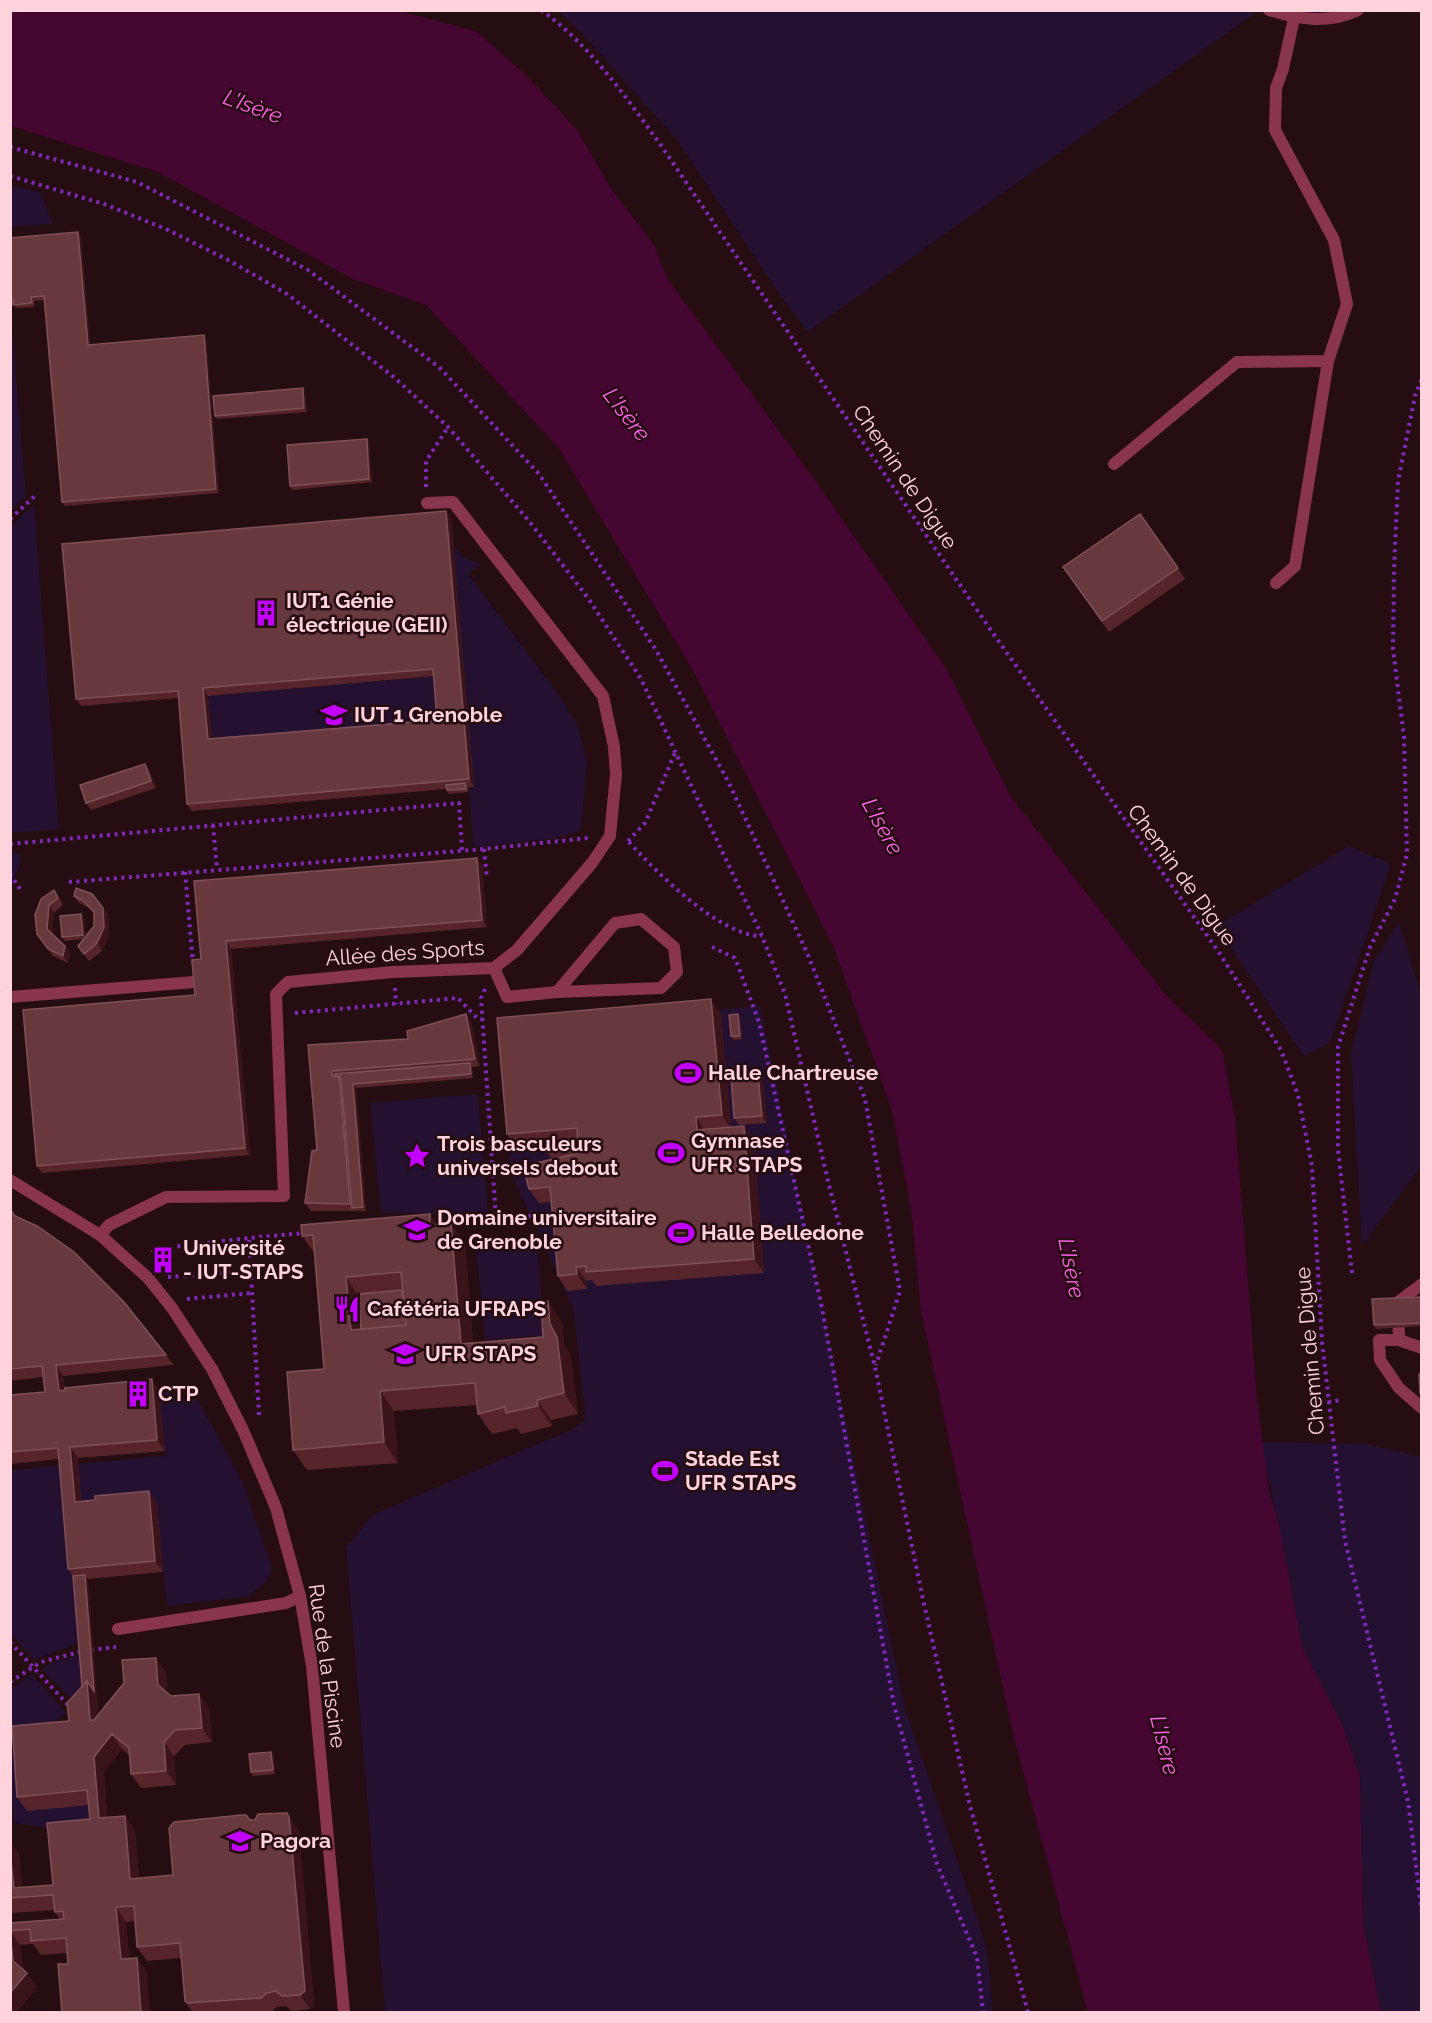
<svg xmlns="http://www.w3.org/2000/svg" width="1432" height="2023" viewBox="0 0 1432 2023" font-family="Raleway,sans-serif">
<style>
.green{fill:#241030}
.water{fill:#460632}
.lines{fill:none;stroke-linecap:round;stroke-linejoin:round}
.stream{stroke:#460632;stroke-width:7}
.path{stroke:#8327be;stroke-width:4;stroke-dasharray:3 4.5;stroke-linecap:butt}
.lane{stroke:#88354d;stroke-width:12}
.street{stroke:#88354d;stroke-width:12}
.wall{fill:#55252b;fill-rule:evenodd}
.shaded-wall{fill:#3a1419}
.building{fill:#67383e;stroke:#7f5057;stroke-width:1.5;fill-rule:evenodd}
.labels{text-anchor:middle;stroke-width:5;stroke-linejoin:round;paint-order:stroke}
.street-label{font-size:21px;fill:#ffd2dc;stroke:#260d11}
.poi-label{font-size:21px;font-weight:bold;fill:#ffd2dc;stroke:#260d11;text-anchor:start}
.water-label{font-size:22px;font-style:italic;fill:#ff60ea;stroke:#260d11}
</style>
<rect width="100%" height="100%" fill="#260d11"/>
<g class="green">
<path d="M558 11H1258L808 332 778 292 678 141 579 30Z"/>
<path d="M11 185 40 192 53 224 11 227Z"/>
<path d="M11 314 26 496 11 511 10 314Z"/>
<path d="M34 504 59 829 11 833V526Z"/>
<path d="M454 544 460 555 480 565 468 574 558 694 578 725 587 763 581 830 557 838 473 847Z"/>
<path d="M438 676 442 727 213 746 208 696Z"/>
<path d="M1349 846 1391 864 1330 1043 1304 1056 1216 926Z"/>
<path d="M11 851 18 853 21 860 11 892Z"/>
<path d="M1399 921 1421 995V1166L1362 1246 1351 1054 1374 962Z"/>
<path d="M760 1006 905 1709 981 1929 988 1957 993 2012H385L346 1548 372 1515 575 1428 586 1419 573 1308 510 1171 501 1031Z"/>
<path d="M478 1094 488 1213H381L370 1103Z"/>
<path d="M537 1243 545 1335 485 1340 476 1249Z"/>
<path d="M159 1390 198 1400 244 1485 271 1565 270 1574 266 1582 249 1596 167 1606 163 1572 82 1513 78 1464 165 1456Z"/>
<path d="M1261 1442 1366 1444 1421 1457V2012H1381L1363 1922 1360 1776 1343 1727 1302 1647Z"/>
<path d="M66 1465 81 1642 34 1660 11 1634V1470Z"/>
<path d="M82 1655 83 1710 41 1669 53 1662Z"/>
<path d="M32 1674 66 1713 57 1720 58 1737 97 1804 99 1826 59 1830 15 1823 10 1794V1689Z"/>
</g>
<path class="water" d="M398 11 476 31 526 75 577 130 610 187 654 245 667 278 817 483 947 670 1011 797 1166 995 1222 1050 1235 1118 1257 1398 1269 1491 1279 1524 1302 1647 1343 1727 1360 1776 1363 1922 1381 2012H1088L1014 1738 921 1311 911 1208 892 1110 833 946 693 670 558 447 426 305 355 280 158 172 11 126V11Z"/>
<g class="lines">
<path class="stream" d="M1311 12 1313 10"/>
<g class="path">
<path d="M541 10C590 45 625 96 660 144L990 629 1218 951 1281 1050 1298 1095 1312 1166 1322 1342 1345 1541 1408 1801 1422 1915"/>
<path d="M10 147 137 182 308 270 439 367 539 474 656 650 729 783 808 955 865 1099 900 1291 876 1365"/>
<path d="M10 176 104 204 166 229 230 261 287 294 395 378 448 427 529 521 588 598 641 679 762 936 785 994 827 1177 875 1367 922 1595 970 1806 1028 2012"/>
<path d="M426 487V461L448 427"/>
<path d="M10 519 36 495"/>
<path d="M213 825 217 869"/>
<path d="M628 841 645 823 675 753"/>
<path d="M629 842C657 873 720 936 762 936"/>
<path d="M10 844 459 803 462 850"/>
<path d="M484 849 487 879"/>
<path d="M185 872 193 964"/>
<path d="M10 874 22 892"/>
<path d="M69 882 484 849 588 838"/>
<path d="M712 947 735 958 759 1022 822 1308 894 1705 937 1864 977 1957 983 2012"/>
<path d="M395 988 396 1004"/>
<path d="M485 989 481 998 496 1218"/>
<path d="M295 1013 458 998 477 1018 482 1019"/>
<path d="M431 1223 547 1215"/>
<path d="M155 1249 249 1238"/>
<path d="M1352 1273 1338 1150V1047L1370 947 1395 899 1407 854 1404 737 1393 649 1394 570 1398 481 1415 396 1422 378"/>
<path d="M168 1277 251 1271"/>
<path d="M187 1299 252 1293"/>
<path d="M1328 1402 1342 1400"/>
<path d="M259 1415 249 1238 304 1233"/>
<path d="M10 1642 70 1707"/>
<path d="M91 1650 116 1647"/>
<path d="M10 1682 41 1662 83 1651"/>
</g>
<g class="lane">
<path d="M1114 464 1237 362 1328 361 1347 304 1334 240 1275 130 1276 88 1283 69 1294 18"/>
<path d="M1276 583 1295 566 1328 361"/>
<path d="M494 968 507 997 557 992 661 988 677 972 674 947 641 919 615 923 557 992"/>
<path d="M10 997 194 982"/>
<path d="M100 1235 109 1225 166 1197 284 1196 276 994 288 982 393 972 494 968 517 950 592 863 610 836 616 774 614 747 603 696 453 502 427 503"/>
<path d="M1399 1340 1398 1302 1422 1284"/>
<path d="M1422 1348 1399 1340H1379L1380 1360 1399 1388 1422 1408"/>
<path d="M118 1629 286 1603 300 1596"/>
</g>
<g class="street">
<path d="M1269 10C1300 20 1328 24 1358 10"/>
<path d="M10 1180 100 1235 148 1278 172 1308 212 1369 243 1430 276 1508 300 1596 312 1666 344 2012"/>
</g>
</g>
<g class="wall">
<path d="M81 236 90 345 206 339 219 493 65 506 62 502 45 300 34 301V307L16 308 13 303H10V238Z"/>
<path d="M303 388 305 392 307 412 217 419 215 416Z"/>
<path d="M369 442 372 482 292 490 290 486Z"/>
<path d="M1140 514 1185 579 1109 632 1063 567Z"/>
<path d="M451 518 474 787H468V792L449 794 446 789 192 811 187 804 178 698 81 706 76 699ZM434 676 437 720 212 738 208 696Z"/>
<path d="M150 771 156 788 91 810 86 803Z"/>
<path d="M482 865 487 927 231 949 250 1155 42 1173 37 1166 195 995 201 959 194 881Z"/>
<path d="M54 890 63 905 54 913 52 934 65 946 70 954 68 963 53 956 37 934Z"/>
<path d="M74 896 103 908 109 915V934L102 951 89 961 78 946 83 939 65 941 62 937 84 918 85 937 94 926V913L89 908 79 903Z"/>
<path d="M466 1014 471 1021 480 1066 472 1067 473 1078 356 1088 366 1211H311L305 1203 317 1150 308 1045 408 1039Z"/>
<path d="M721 1014 731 1127 754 1140 764 1273 596 1286 592 1280 586 1281 587 1289 567 1291 558 1276 552 1202 539 1203 529 1189 552 1159 548 1153 578 1143 517 1148 507 1134Z"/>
<path d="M740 1018 742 1039 734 1040 731 1036Z"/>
<path d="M763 1082 767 1123 739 1125 734 1118Z"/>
<path d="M10 1209 15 1216 166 1355 174 1365 63 1376 65 1390H159L165 1451 78 1458 81 1501 157 1502 163 1572 87 1579 98 1715 166 1672 167 1693 171 1696 199 1694 209 1708 212 1742 185 1745 174 1756 176 1785 141 1788 131 1774 129 1755 122 1749 104 1771 107 1817 125 1816 135 1831 139 1878 173 1875 250 1820 299 1831 314 2005 310 2009 292 2011 286 2006 276 2007 271 2013H193L185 2001 181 1958 147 1961 137 1947 135 1921 126 1922 129 1959 147 1972 68 1964 67 1953 41 1955 33 1944 20 1945 23 1969 37 1987 16 2013H10V1842L19 1855 22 1887 53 1885 90 1819 89 1805 27 1811 17 1797 69 1721 82 1686 73 1576 68 1569 59 1459 10 1464V1395L45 1392 43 1377 10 1381ZM55 1910V1912L60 1919 13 1922V1913Z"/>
<path d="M436 1224 465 1243 473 1343 543 1337 562 1322 564 1344 571 1357 578 1414 551 1420 552 1426 521 1434 517 1428 492 1434 478 1414 477 1405 394 1411 398 1463 307 1470 293 1450 324 1369 315 1254 302 1236Z"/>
<path d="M152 1251 169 1262 172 1266 166 1270Z"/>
<path d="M1422 1297V1326L1376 1329 1374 1325Z"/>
<path d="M271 1752 274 1756 275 1774 253 1776 251 1772Z"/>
</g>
<g class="shaded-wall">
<path d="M78 232 81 236 90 349 88 345Z"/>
<path d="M204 335 206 339 219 493 216 489Z"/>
<path d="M303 388 305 392 307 412 304 408Z"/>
<path d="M367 439 369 442 372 482 369 479Z"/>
<path d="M446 511 451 518 474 787 469 779Z"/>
<path d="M203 688 208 696 213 746 208 739Z"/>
<path d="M145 764 150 771 156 788 151 781Z"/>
<path d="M477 858 482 865 487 927 482 920Z"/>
<path d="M49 905 54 913 52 937 47 929Z"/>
<path d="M103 908 109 915V934L102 951 97 943Z"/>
<path d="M81 914 84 918 86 939 83 935Z"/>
<path d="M226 941 231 949 250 1155 245 1148Z"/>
<path d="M65 946 70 954 68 963 63 956Z"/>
<path d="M711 999 721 1014 731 1129 722 1115Z"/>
<path d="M466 1014 471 1021 480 1066 475 1059Z"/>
<path d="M738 1014 740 1018 742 1039 740 1036Z"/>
<path d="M470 1063 472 1067 473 1078 471 1074Z"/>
<path d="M758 1075 763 1082 767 1123 762 1116Z"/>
<path d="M339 1076 344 1083 352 1208 355 1211 350 1204Z"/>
<path d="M353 1084 356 1088 366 1211 363 1207Z"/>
<path d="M696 1117 705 1131 697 1130Z"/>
<path d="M744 1126 754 1140 764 1273 754 1259Z"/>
<path d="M430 1214 444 1235 430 1225Z"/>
<path d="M451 1223 465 1243 475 1365 461 1344Z"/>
<path d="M576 1267 586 1281 587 1289 577 1274Z"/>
<path d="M346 1277 360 1298 365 1347 351 1330Z"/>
<path d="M548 1301 562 1322 564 1344 571 1357 578 1414 564 1393 550 1324Z"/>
<path d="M56 1365 63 1376 66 1401 59 1391Z"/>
<path d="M152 1379 159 1390 165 1451 157 1440Z"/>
<path d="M380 1391 394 1411 398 1463 384 1442Z"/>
<path d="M537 1400 551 1420 552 1426 538 1406Z"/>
<path d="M70 1447 78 1458 82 1513 75 1502Z"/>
<path d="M149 1491 157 1502 163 1572 155 1561Z"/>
<path d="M85 1575 88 1579 97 1695 94 1691Z"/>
<path d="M156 1658 166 1672 168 1700 158 1685Z"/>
<path d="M87 1681 97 1695 100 1734 90 1720Z"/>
<path d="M199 1694 209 1708 212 1742 202 1728Z"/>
<path d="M112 1734 122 1749 104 1771 108 1832 99 1818 94 1757Z"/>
<path d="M164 1742 174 1756 176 1785 166 1771Z"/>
<path d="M271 1752 274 1756 275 1774 273 1770Z"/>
<path d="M125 1816 135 1831 140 1893 130 1879Z"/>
<path d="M289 1817 299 1831 314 2005 310 2009 300 1995Z"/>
<path d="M10 1842 19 1855 23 1897 14 1888Z"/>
<path d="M116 1907 126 1922 131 1973 121 1959Z"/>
<path d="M10 1910 13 1913V1922L19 1930 10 1926Z"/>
<path d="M10 1931 20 1945 23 1975 13 1961Z"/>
<path d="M137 1958 147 1972 150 2013H141Z"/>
<path d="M27 1973 37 1987 16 2013H10V1993Z"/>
</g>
<g class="building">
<path d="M78 232 88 345 204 335 216 489 62 502 44 296 31 297 32 303 13 305V299H10V238Z"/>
<path d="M303 388 304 408 215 416 213 396Z"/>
<path d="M367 439 369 479 290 486 287 445Z"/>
<path d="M446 511 469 779 187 804 178 691 76 699 62 544ZM433 669 437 720 208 739 203 688Z"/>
<path d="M1140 514 1178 568 1102 621 1063 567Z"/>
<path d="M145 764 151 781 86 803 80 785Z"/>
<path d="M465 783 466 789 447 790 446 785Z"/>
<path d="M477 858 482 920 226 941 245 1148 37 1166 23 1010 195 995 192 960 201 959 194 881Z"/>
<path d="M76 888 92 894 103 908 104 927 97 943 84 954 78 946 94 926V912L84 901 74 896Z"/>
<path d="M54 890 58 898 49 905 47 929 65 946 63 956 48 949 37 934 35 915 41 899Z"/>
<path d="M81 914 83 935 62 937 60 916Z"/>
<path d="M711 999 722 1115 696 1117 697 1130 744 1126 754 1259 586 1272V1266L576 1267 577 1274 558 1276 550 1187 529 1189 523 1166 579 1153 578 1150 548 1153 547 1146 578 1143 577 1128 507 1134 497 1018Z"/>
<path d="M466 1014 475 1059 332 1071V1076H339L350 1204 305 1203 312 1151 317 1150 308 1045 408 1039 407 1031Z"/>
<path d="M738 1014 740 1036H731L729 1015Z"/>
<path d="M470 1063 471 1074 353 1084 363 1207 352 1208 341 1080 339 1076H335V1074Z"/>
<path d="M758 1075 762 1116 734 1118 731 1077Z"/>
<path d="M10 1209 15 1216 37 1226 74 1252 124 1302 166 1355 56 1365 59 1391 65 1390V1388L152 1379 157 1440 70 1447 75 1502 95 1500V1496L149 1491 155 1561 68 1569 58 1448 10 1452V1395L45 1392 42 1366 10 1369Z"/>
<path d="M430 1214V1225L451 1223 461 1344 543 1337 541 1302 548 1301 550 1324 557 1337 564 1393 537 1400 538 1406 506 1413 505 1407 478 1414 475 1383 380 1391 384 1442 293 1450 287 1372 324 1369 313 1235 302 1236 301 1225ZM401 1272 406 1325 351 1330 346 1277Z"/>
<path d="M157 1247 169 1262 164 1266 152 1251Z"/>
<path d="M402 1290 406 1325 361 1329 358 1294Z"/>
<path d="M1422 1297V1323L1374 1325 1372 1299Z"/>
<path d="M1419 1374H1422V1395L1420 1393Z"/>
<path d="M85 1575 94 1691 87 1681 82 1686 73 1576Z"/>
<path d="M156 1658 158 1685 171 1696 199 1694 202 1728 175 1730 164 1742 166 1771 131 1774 129 1748 112 1734 94 1757 99 1818 125 1816 130 1879 173 1875 169 1828 174 1822 242 1815H246L250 1820H255L258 1814 287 1813 289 1817 305 1991 300 1995 282 1996 276 1991 267 1993 261 1998 187 2003 185 2001 180 1943 137 1947 134 1906 116 1907 121 1959 137 1958 141 2013H62L58 1964H68L66 1938 31 1941 30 1929 10 1931V1923L64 1919 63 1911 55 1912 53 1895 10 1898V1852L14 1888 53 1885 47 1823 90 1819 87 1790 17 1797 12 1726 69 1721 67 1703 87 1681 90 1720H94L124 1683 122 1660Z"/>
<path d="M271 1752 273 1770 251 1772 249 1754Z"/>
<path d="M10 1932 13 1961 27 1973 10 1993Z"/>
</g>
<defs>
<g id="building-bare" transform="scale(2.07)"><path d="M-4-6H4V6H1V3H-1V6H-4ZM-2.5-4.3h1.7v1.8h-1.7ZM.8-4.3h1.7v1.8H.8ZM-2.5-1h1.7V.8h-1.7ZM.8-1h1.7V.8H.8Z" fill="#c300fd" stroke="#260d11" stroke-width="2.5" paint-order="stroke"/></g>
<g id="university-bare" transform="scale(2.07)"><path d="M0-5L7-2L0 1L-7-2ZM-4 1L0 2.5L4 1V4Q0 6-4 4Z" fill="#c300fd" stroke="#260d11" stroke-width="2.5" paint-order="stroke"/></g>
<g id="stadium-bare" transform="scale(2.07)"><path d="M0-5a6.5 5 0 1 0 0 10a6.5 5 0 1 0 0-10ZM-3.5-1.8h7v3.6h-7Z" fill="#c300fd" stroke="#260d11" stroke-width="2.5" paint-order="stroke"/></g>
<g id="sight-bare" transform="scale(2.07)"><path d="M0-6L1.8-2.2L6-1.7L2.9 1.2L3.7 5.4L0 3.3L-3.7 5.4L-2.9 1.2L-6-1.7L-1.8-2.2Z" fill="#c300fd" stroke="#260d11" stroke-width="2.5" paint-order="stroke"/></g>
<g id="restaurant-bare" transform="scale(2.07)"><path d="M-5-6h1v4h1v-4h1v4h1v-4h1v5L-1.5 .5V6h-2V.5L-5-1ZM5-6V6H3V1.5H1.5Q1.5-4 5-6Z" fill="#c300fd" stroke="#260d11" stroke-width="2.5" paint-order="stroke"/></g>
</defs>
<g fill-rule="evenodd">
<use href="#building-bare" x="266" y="613"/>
<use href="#university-bare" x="334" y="715"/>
<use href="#stadium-bare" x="688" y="1073"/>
<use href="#stadium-bare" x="671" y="1153"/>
<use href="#sight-bare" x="417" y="1156"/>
<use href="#university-bare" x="417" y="1230"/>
<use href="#stadium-bare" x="681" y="1233"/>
<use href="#building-bare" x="163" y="1260"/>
<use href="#restaurant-bare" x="347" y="1309"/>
<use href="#university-bare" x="405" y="1354"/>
<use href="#building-bare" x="138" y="1394"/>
<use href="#stadium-bare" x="665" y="1471"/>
<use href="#university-bare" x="240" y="1841"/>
</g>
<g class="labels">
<g class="street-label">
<text transform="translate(905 477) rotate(56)" y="7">Chemin de Digue</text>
<text transform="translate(1182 875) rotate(54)" y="7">Chemin de Digue</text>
<text transform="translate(405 953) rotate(-4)" y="7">Allée des Sports</text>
<text transform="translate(1310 1351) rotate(-95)" y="7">Chemin de Digue</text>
<text transform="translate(327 1666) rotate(82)" y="7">Rue de la Piscine</text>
</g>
<g class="poi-label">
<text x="286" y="608">IUT1 Génie<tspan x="286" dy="24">électrique (GEII)</tspan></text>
<text x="354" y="722">IUT 1 Grenoble</text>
<text x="708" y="1080">Halle Chartreuse</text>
<text x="691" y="1148">Gymnase<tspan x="691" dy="24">UFR STAPS</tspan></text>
<text x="437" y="1151">Trois basculeurs<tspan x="437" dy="24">universels debout</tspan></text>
<text x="437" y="1225">Domaine universitaire<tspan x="437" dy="24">de Grenoble</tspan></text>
<text x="701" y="1240">Halle Belledone</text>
<text x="183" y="1255">Université<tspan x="183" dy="24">- IUT-STAPS</tspan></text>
<text x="367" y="1316">Cafétéria UFRAPS</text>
<text x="425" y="1361">UFR STAPS</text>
<text x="158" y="1401">CTP</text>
<text x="685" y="1466">Stade Est<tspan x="685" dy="24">UFR STAPS</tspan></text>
<text x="260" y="1848">Pagora</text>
</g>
<g class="water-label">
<text transform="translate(253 106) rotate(20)" y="8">L'Isère</text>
<text transform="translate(627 414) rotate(52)" y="8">L'Isère</text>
<text transform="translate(883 826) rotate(61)" y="8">L'Isère</text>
<text transform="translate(1072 1268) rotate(79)" y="8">L'Isère</text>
<text transform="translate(1165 1745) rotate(76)" y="8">L'Isère</text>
</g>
</g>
<rect width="1432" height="2023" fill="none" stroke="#ffd2dc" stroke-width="24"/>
</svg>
